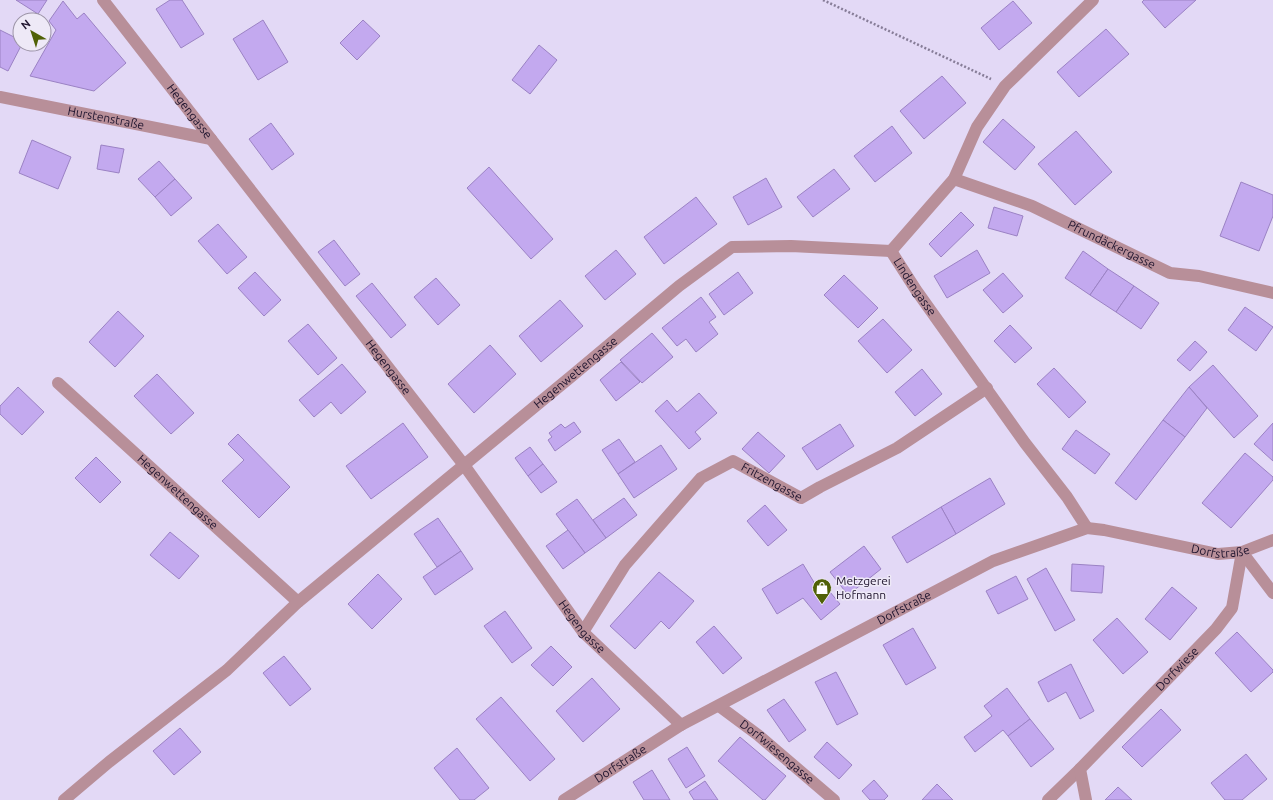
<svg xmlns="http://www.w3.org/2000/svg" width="1273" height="800" viewBox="0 0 1273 800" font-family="Ubuntu,sans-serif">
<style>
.building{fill:#c3a9ef;stroke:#9b82c4}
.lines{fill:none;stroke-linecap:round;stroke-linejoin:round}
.path{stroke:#877d98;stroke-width:2.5;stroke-dasharray:2 2;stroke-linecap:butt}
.minor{stroke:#b88f99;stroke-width:12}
.labels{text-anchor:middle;stroke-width:3;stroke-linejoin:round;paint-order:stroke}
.street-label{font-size:12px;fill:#20152f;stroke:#eee9f7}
.poi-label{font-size:12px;fill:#20152f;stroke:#eee9f7;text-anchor:start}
</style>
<rect width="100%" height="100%" fill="#e3d9f6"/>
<g class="building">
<path d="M16 0H47L38 14Z"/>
<path d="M170 0H182L204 34 181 48 156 9Z"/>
<path d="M1144 0H1196L1165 28 1142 2Z"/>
<path d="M63 1 77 19 84 13 126 63 94 91 30 76 56 30 49 21Z"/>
<path d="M1013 1 1032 23 999 50 981 28Z"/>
<path d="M263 20 288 62 258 80 233 39Z"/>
<path d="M363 20 380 36 357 60 340 43Z"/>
<path d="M1106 29 1129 54 1079 97 1057 72Z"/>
<path d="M0 30 20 40V44H22L8 71 0 67Z"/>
<path d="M539 45 557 60 530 94 512 80Z"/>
<path d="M942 76 966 103 924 139 900 111Z"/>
<path d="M1003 119 1035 147 1015 170 983 142Z"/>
<path d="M271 123 294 154 272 170 249 139Z"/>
<path d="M892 126 912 153 875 182 854 156Z"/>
<path d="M1076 131 1112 172 1075 205 1038 164Z"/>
<path d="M32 140 71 157 58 189 19 173Z"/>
<path d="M101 145 124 149 119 173 97 169Z"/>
<path d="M159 161 175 179 155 197 138 179Z"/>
<path d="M489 167 553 239 531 259 467 188Z"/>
<path d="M834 169 850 189 813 217 797 197Z"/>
<path d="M766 178 782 207 748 225 733 197Z"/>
<path d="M175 179 192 198 171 216 155 197Z"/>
<path d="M1241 182 1273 195V216L1259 251 1220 236Z"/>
<path d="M696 197 717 224 664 264 644 237Z"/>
<path d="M994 207 1023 216 1017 236 988 228Z"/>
<path d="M961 212 974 225 941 257 929 244Z"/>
<path d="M218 224 247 257 227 274 198 241Z"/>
<path d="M334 240 360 274 345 286 318 252Z"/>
<path d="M616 250 636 274 605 300 585 276Z"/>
<path d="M977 250 990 273 947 298 934 276Z"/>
<path d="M1083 251 1108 269 1090 295 1065 278Z"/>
<path d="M1108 269 1134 286 1116 312 1090 295Z"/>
<path d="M255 272 281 300 264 316 238 288Z"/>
<path d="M738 272 753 293 724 315 709 294Z"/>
<path d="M1003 273 1023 296 1003 313 983 290Z"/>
<path d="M844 275 878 308 858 328 824 295Z"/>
<path d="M436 278 460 305 438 325 414 297Z"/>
<path d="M372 283 406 325 391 338 356 296Z"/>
<path d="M1134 286 1159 303 1141 329 1116 312Z"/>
<path d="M701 297 716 317 709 322 718 334 696 352 686 339 677 346 662 328Z"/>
<path d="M560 300 583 326 541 362 519 336Z"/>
<path d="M1245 307 1273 327 1256 351 1228 330Z"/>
<path d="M118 311 144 336 115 367 89 342Z"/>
<path d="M883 319 912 350 887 373 858 341Z"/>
<path d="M308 324 337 358 318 375 288 341Z"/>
<path d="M1010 325 1032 348 1015 363 994 341Z"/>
<path d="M652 333 673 357 642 383 620 360Z"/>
<path d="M1195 341 1207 352 1190 371 1177 360Z"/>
<path d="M490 345 516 374 474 413 448 384Z"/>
<path d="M621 362 640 382 616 401 600 380Z"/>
<path d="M342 364 366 392 341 414 331 402 314 417 299 400Z"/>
<path d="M1213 365 1258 416 1234 438 1189 387Z"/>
<path d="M1054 368 1086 402 1069 418 1037 384Z"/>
<path d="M922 369 942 394 915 416 895 392Z"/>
<path d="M157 374 194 413 171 434 134 396Z"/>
<path d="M18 387 44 412 22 435 0 414V406Z"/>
<path d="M1189 387 1207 408 1185 437 1163 420Z"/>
<path d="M699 393 717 413 695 432 701 439 689 449 655 411 667 400 677 412Z"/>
<path d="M1163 420 1185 437 1136 500 1115 483Z"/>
<path d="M574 422 581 432 555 451 548 440 552 437 549 433 561 424 565 428Z"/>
<path d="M403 423 428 457 371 499 346 466Z"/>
<path d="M1273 423V461L1254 444Z"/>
<path d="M840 424 854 446 817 470 802 448Z"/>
<path d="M1076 430 1110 454 1095 474 1062 449Z"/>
<path d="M758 432 785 456 769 473 742 449Z"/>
<path d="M238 434 290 487 259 518 222 481 244 460 228 444Z"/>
<path d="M619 439 635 462 618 474 602 450Z"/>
<path d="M661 445 677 469 634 498 618 474Z"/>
<path d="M530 447 543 464 528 476 515 458Z"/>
<path d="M1245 453 1273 477V480L1231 528 1202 503Z"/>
<path d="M96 457 121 482 100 503 75 478Z"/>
<path d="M543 464 557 482 541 493 528 476Z"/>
<path d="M990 478 1005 504 956 534 941 507Z"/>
<path d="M624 498 637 515 606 538 593 520Z"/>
<path d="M577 499 606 538 585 553 556 514Z"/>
<path d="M765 505 787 530 768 546 747 521Z"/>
<path d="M941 507 956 534 907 563 892 537Z"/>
<path d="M438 518 461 551 437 567 414 534Z"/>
<path d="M568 530 585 553 563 569 546 546Z"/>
<path d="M170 532 199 556 179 579 150 555Z"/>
<path d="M864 546 881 569 848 595 830 572Z"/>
<path d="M461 551 473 569 435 595 423 577Z"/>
<path d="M803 564 815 584 820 580 840 604 821 620 803 598 777 614 762 589Z"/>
<path d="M1072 564 1104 566 1102 593 1071 591Z"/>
<path d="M1046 568 1075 620 1055 631 1027 579Z"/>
<path d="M659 572 694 601 669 629 661 621 635 649 610 626Z"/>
<path d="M378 574 402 599 372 629 348 604Z"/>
<path d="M1016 576 1028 599 998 614 986 591Z"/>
<path d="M1172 587 1197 608 1170 640 1145 619Z"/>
<path d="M505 611 532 648 512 663 484 626Z"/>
<path d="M1117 618 1148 652 1123 674 1093 640Z"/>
<path d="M714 626 742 658 723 674 696 642Z"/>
<path d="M913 628 936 668 906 685 883 645Z"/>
<path d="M1237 632 1273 670V672L1251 692 1215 653Z"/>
<path d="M551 646 572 667 553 686 531 665Z"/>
<path d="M284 656 311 689 290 706 263 673Z"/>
<path d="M1071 664 1094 711 1080 719 1066 692 1048 702 1038 682Z"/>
<path d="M836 672 858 714 837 725 815 682Z"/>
<path d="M592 678 620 709 583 742 556 711Z"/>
<path d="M1007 688 1030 719 1008 736 1003 730 975 752 964 737 992 716 984 706Z"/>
<path d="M501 697 555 759 530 781 476 719Z"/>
<path d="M784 699 806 730 789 742 767 710Z"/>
<path d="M1161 709 1181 730 1142 767 1122 747Z"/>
<path d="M1030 719 1054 749 1031 767 1008 736Z"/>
<path d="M180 728 201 752 174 775 153 751Z"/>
<path d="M740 737 786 776 765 800H763L718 761Z"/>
<path d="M827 742 852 765 839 779 814 757Z"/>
<path d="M687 747 705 776 686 788 668 759Z"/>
<path d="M457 748 489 788 474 800H460L434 768Z"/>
<path d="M1246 754 1267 779 1242 800H1225L1211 783Z"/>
<path d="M652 770 670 800H644L633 782Z"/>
<path d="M874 780 888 796 884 800H870L862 791Z"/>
<path d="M705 781 718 800H694L689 792Z"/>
<path d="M937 784 953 800H922Z"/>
<path d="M1118 787 1132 800H1105Z"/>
</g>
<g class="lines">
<path class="path" d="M823 0 991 79"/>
<g class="minor">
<path id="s1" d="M103 0 464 465 583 632 681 725"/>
<path id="s2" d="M0 97 211 139"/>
<path id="s3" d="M954 179 1032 206 1170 273 1199 276 1273 293"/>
<path id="s4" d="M891 251 916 290 1025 443 1067 497 1087 528"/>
<path d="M891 251 954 179 977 127 1005 86 1093 0"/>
<path id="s5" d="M58 383 298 602"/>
<path d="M1242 552 1273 593"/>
<path id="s6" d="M583 632 625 565 701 478 733 461 801 498 820 487 897 448 987 388"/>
<path id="s7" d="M719 706 758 735 834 800"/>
<path id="s8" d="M64 800 109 762 227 670 298 602 573 375 679 286 732 247 791 246 891 251"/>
<path id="s9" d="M564 800 681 725 993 561 1087 528 1104 530 1218 554 1242 552 1273 540"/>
<path d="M1048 800 1080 769"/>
<path id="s10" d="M1086 800 1080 769 1216 629 1232 608 1242 552"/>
</g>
</g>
<defs>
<g id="shop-pin" transform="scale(1)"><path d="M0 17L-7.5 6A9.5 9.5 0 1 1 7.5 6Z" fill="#506107" stroke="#eee9f7"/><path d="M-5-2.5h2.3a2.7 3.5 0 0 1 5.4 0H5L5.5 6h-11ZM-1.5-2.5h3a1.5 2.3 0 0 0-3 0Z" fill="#fff"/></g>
</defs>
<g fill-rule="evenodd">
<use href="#shop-pin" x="822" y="588"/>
</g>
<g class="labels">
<g class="street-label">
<text dy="4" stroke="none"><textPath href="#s1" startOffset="141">Hegengasse</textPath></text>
<text dy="4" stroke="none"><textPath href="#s2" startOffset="108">Hurstenstraße</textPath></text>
<text dy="4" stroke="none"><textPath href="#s3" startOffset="171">Pfrundäckergasse</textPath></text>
<text dy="4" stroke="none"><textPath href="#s4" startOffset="43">Lindengasse</textPath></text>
<text dy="4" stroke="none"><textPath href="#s1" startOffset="465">Hegengasse</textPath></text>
<text dy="4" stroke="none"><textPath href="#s8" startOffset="667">Hegenwettengasse</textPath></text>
<text dy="4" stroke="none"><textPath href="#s6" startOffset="275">Fritzengasse</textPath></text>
<text dy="4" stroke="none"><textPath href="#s5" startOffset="162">Hegenwettengasse</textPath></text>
<text dy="4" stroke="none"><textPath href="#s9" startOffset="727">Dorfstraße</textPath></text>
<text dy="4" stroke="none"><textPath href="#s9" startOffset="391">Dorfstraße</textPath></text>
<text dy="4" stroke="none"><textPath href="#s1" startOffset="789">Hegengasse</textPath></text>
<text dy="4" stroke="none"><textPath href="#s10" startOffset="171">Dorfwiese</textPath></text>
<text dy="4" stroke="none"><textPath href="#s7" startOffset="74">Dorfwiesengasse</textPath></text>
<text dy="4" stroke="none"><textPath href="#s9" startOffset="67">Dorfstraße</textPath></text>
</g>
<g class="poi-label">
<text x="836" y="585">Metzgerei<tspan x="836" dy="14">Hofmann</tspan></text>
</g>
</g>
<g transform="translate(32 32) rotate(321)"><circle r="19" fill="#eee9f7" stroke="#9c94a7"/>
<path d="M0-3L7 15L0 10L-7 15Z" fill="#506107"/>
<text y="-6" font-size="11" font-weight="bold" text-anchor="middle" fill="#20152f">N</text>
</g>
</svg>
